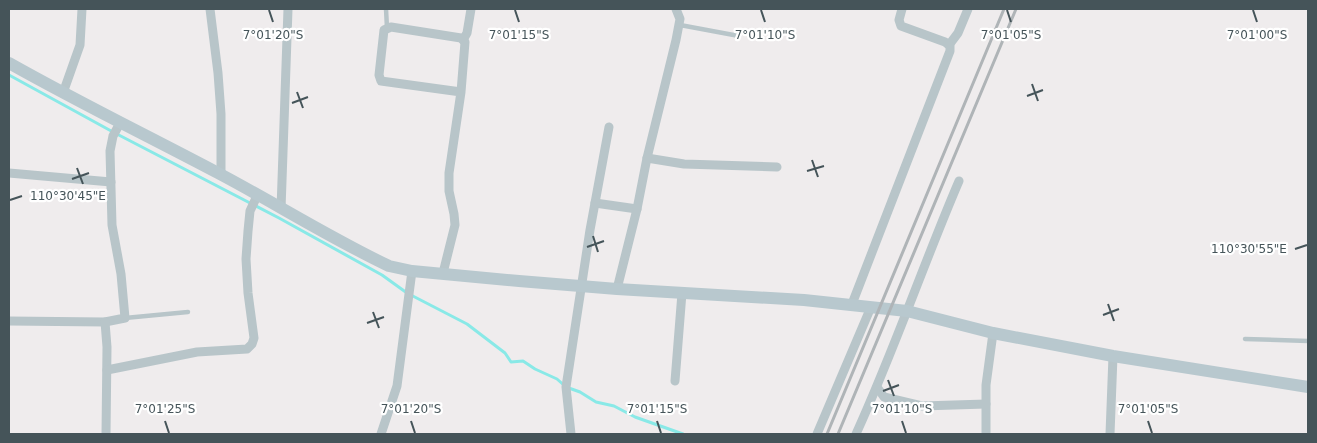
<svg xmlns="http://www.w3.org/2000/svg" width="1317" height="443" viewBox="0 0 1317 443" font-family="'DejaVu Sans',sans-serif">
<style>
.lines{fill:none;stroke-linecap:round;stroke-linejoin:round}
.stream{stroke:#89e9e7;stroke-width:3}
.lane{stroke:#b8c5c9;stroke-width:4.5}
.street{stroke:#b8c5c9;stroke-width:9}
.secondary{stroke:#b8c8ce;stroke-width:12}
.rail{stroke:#afb4b7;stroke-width:3}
.ticks{fill:none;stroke:#455459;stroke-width:2}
.ticks-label{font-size:12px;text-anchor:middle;fill:#455459;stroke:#fff;stroke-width:4.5;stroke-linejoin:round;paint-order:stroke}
</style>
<rect width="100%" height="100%" fill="#efeced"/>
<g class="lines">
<path class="stream" d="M9 75 113 132 279 218 382 275 407 293 467 324 505 353 511 362 523 361 535 369 557 379 566 387 580 392 596 402 614 406 635 417 683 434"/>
<g class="lane">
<path d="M386 9 387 28"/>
<path d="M680 25 739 36"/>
<path d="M125 318 188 312"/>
<path d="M1245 339 1308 341"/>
</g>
<g class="street">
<path d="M210 9 218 73 221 114V174"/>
<path d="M463 40 467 33 471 9"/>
<path d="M949 45 958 33 968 9"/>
<path d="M63 93 80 45 82 9"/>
<path d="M647 158 684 164 777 167"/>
<path d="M9 173 111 182"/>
<path d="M595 203 637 209"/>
<path d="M281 209 288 9"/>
<path d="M443 273 455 225 454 214 449 191V173L461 92 465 42 461 38 391 27 384 30 379 75 381 81 461 92"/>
<path d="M617 289 637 209 647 158 676 40 680 19 676 9"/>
<path d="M852 304 950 51V46L945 42 901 26 899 20 902 9"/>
<path d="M9 321 105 322 125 318 121 274 112 225 110 151 113 136 120 123"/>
<path d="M105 322 107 347 106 434"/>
<path d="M107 370 197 352 247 349 252 344 254 338 248 293 246 259 248 231 250 211 257 196"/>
<path d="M675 381 682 293"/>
<path d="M877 387 884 397 922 406 986 404"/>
<path d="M381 434 397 386 412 271"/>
<path d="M571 434 566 387 590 230 609 127"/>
<path d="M817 434 871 307"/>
<path d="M856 434C894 351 923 265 959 181"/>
<path d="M986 434V385L993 333"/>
<path d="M1110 434 1113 356"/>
</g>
<path class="secondary" d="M9 63C78 102 148 136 218 173 275 203 330 238 389 266L412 271 519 281 617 289 804 300 907 311 993 333 1113 356 1308 387"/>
<g class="rail">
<path d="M827 434 1004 9"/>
<path d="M838 434 1016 9"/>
</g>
</g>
<path class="ticks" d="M269 10 273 22M515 10 519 22M761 10 765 22M1007 10 1011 22M1253 10 1257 22M1032 84 1038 101M297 92 303 108M1027 96 1043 90M292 103 308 97M812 160 818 177M77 168 83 184M807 171 824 166M72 179 89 173M10 200 22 196M593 236 598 252M587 247 604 241M1295 249 1307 245M1108 304 1114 321M373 312 379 328M1103 315 1119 309M367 323 384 317M888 380 894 396M883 391 899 385M165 421 169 433M411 421 415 433M657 421 661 433M902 421 906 433M1148 421 1152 433"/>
<g class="ticks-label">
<text x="1011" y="39">7°01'05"S</text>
<text x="1257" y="39">7°01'00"S</text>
<text x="273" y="39">7°01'20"S</text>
<text x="519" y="39">7°01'15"S</text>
<text x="765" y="39">7°01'10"S</text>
<text x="68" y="200">110°30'45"E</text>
<text x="1249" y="253">110°30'55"E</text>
<text x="165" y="413">7°01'25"S</text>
<text x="411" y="413">7°01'20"S</text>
<text x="657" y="413">7°01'15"S</text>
<text x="902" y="413">7°01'10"S</text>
<text x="1148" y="413">7°01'05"S</text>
</g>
<rect width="1317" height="443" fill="none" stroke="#455459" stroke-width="20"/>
</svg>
